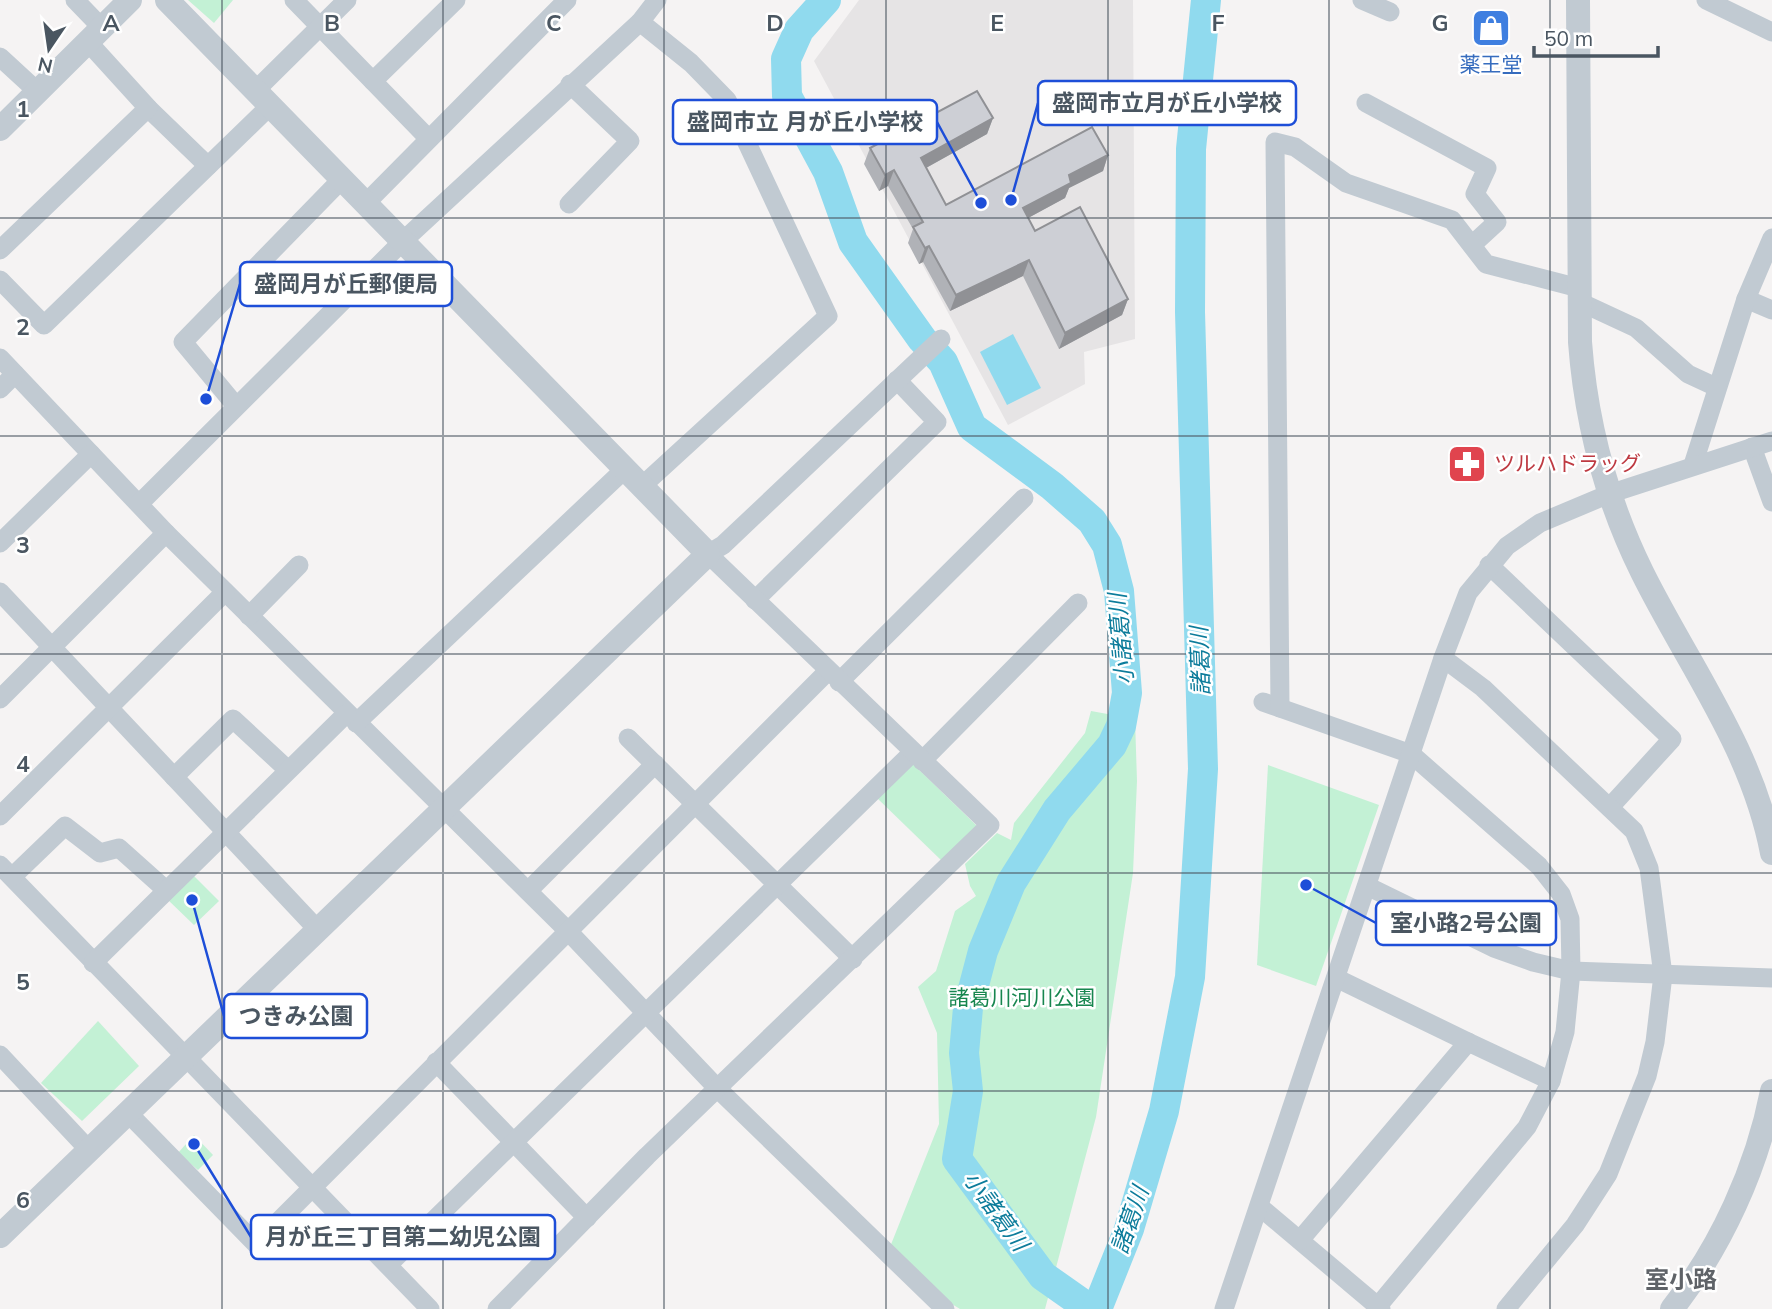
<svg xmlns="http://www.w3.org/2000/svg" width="1772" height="1309" viewBox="0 0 1772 1309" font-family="Mulish,'Noto Sans JP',sans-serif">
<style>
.education{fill:#e6e4e5}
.green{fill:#c3f1d5}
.water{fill:#90daee}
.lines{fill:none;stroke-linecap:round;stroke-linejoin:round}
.river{stroke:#90daee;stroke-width:30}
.minor{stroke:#c1cad2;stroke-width:19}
.tertiary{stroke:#c1cad2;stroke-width:24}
.wall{fill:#b0b2b7}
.shaded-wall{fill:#909195}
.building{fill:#cdcfd5;stroke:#909195;stroke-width:2}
.grid{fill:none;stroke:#4a5661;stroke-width:2;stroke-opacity:0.55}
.labels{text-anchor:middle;stroke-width:5;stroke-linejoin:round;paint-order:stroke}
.shop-label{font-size:21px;fill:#366cbe;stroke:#fff}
.health-label{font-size:21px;fill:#be3a42;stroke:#fff;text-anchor:start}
.park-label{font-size:21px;fill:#17864f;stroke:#fff}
.water-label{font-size:23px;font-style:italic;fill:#0c7c9b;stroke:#fff}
.quarter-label{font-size:24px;font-weight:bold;fill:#5f6368;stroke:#fff}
.grid-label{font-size:23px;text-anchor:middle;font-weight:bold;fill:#4a5661;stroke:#fff;stroke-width:5;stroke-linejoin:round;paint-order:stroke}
.leader{fill:none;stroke:#1d4ed8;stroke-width:2.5}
.callout-dot{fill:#1d4ed8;stroke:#fff;stroke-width:2.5}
.callout{fill:#fff;stroke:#1d4ed8;stroke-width:2.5}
.callout-label{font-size:23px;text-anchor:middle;font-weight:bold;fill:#4a5661}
</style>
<rect width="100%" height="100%" fill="#f5f3f3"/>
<path class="education" d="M859 0H1133L1135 339 1084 352 1085 384 1008 425 814 61Z"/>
<g class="green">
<path d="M188 0H233L214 23Z"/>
<path d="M1091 711 1135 719 1137 781 1133 873 1096 1117 1045 1309H960L884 1262 939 1124 937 1033 918 987 936 971 955 911 976 896 970 886 965 864 997 833 1011 840 1014 823 1085 733Z"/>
<path d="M912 763 978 827 943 862 877 798Z"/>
<path d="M1268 765 1379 805 1316 986 1257 965Z"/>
<path d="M190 872 219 901 194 925 166 898Z"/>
<path d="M98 1021 139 1066 82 1121 41 1083Z"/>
<path d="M194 1135 213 1155 198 1170 178 1153Z"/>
</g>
<path class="water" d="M1013 334 1041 388 1007 405 980 352Z"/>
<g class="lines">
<g class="river">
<path d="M826 0 799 30 786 59 787 96 828 172 853 242 922 339 943 362 972 427 1052 486 1092 521 1107 545 1119 591 1127 693 1121 726 1112 745 1057 810 1011 883 983 951 968 1008 964 1053 968 1091 957 1159 1043 1276 1090 1309"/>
<path d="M1097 1309 1129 1229 1164 1111 1190 977 1203 769 1190 312 1191 149 1206 0"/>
</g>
<g class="minor">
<path d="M75 0 102 28"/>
<path d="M294 0 429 139"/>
<path d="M1362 0 1390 12"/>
<path d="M1706 0 1772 32"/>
<path d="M640 22 691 63 727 100 828 316 642 486"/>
<path d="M0 57 38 92"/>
<path d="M373 81 456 0"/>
<path d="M256 90 347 0"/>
<path d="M1366 103 1487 168 1475 194 1497 222 1472 245"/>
<path d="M148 108 208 166"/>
<path d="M366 203 567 0"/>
<path d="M569 204 630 141 570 84"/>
<path d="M0 250 148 108 88 42"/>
<path d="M0 280 44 325 271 105"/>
<path d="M1746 299 1772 310"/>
<path d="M1580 302 1636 328 1688 374 1716 387"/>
<path d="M0 358 166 533 567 930 719 1090 945 1309"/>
<path d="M0 389 15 374"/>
<path d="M236 406 183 342 342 179"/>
<path d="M1752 447 1772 502"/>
<path d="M1693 465 1746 299 1772 238"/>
<path d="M139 504 403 241 640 22 657 0"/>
<path d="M0 543 91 454"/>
<path d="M1489 565 1672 739 1610 807"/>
<path d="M0 592 318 930"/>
<path d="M755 600 937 422 897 380"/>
<path d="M249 616 299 565"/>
<path d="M1443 658 1483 688 1634 831 1649 868 1663 975 1655 1042 1647 1076 1608 1174 1575 1225 1506 1309"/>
<path d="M839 682 1024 498"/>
<path d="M0 699 166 533"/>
<path d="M1263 702 1411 754 1539 866 1561 894 1570 919 1571 971 1565 1032 1551 1081 1527 1127 1378 1306"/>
<path d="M1280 708 1275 142 1295 147 1346 183 1452 220 1486 264 1579 288"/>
<path d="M356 723 625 469"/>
<path d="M628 738 853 959"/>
<path d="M922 761 1078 603"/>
<path d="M174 777 233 719 288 770"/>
<path d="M0 816 225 592"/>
<path d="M0 865 430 1309"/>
<path d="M12 877 65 826 100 853 119 848 166 890"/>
<path d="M1367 886 1494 948 1533 962 1571 971 1772 978"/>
<path d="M528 891 655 764"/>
<path d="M93 963 347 713"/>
<path d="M1468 1042 1551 1081"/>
<path d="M0 1055 89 1150"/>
<path d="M436 1062 587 1218"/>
<path d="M128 1113 256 1244 828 671"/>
<path d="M1260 1207 1381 1309"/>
<path d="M1300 1240 1468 1042 1336 978"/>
<path d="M388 1265 913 752"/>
<path d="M497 1309 647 1156 990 825 708 554 723 545 941 339"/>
<path d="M1224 1309 1443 658 1468 593 1507 546 1540 523 1609 494 1772 441"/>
</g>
<g class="tertiary">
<path d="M1578 0 1580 342C1586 423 1606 499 1642 572 1688 665 1752 748 1772 853"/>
<path d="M0 129 130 0"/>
<path d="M0 1236 708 554 167 0"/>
<path d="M1672 1309C1721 1247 1757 1168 1772 1091"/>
</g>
</g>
<path class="wall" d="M993 118 987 134 926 168 946 205 1108 155 1103 171 1069 188 1065 198 1028 218 1035 231 1128 299 1122 315 1059 349 1023 276 950 311 923 262 919 264 908 243 913 229 888 186 879 191 864 164 870 148Z"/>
<g class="shaded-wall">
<path d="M993 118 987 134 915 174 921 158Z"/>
<path d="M1108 155 1103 171 1069 188 1065 198 1017 224 1023 208 1069 175Z"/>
<path d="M894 170 888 186 879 191 885 175Z"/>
<path d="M929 246 923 262 919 264 925 248Z"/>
<path d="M1029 260 1023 276 950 311 956 295Z"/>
<path d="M1128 299 1122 315 1059 349 1065 333Z"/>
</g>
<path class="building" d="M977 91 993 118 921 158 946 205 1092 127 1108 155 1069 175 1071 183 1023 208 1035 231 1080 207 1128 299 1065 333 1029 260 956 295 929 246 925 248 913 227 923 222 894 170 885 175 870 148Z"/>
<path class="grid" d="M222 0V1309M443 0V1309M664 0V1309M886 0V1309M1108 0V1309M1329 0V1309M1550 0V1309M0 218H1772M0 436H1772M0 654H1772M0 873H1772M0 1091H1772"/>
<defs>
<g id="shop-square" transform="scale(2.0125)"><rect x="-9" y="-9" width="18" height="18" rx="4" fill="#3f7fe0" stroke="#fff"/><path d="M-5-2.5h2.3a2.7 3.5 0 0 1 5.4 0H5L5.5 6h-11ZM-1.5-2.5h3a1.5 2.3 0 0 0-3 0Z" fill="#fff"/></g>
<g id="pharmacy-square" transform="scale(2.0125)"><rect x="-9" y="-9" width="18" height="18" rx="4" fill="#e0444e" stroke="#fff"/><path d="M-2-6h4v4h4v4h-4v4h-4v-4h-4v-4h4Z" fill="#fff"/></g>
</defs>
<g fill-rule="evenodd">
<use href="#shop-square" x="1491" y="28"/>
<use href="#pharmacy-square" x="1467" y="464"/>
</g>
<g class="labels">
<g class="shop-label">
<text x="1491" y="72">薬王堂</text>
</g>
<g class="health-label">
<text x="1494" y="471">ツルハドラッグ</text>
</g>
<g class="park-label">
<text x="1022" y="1005">諸葛川河川公園</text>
</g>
<g class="water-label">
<text transform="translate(1121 639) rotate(-95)" y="8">小諸葛川</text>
<text transform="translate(1200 661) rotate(-92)" y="8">諸葛川</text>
<text transform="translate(996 1211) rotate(54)" y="8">小諸葛川</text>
<text transform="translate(1130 1220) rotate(-71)" y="8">諸葛川</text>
</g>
<g class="quarter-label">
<text x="1681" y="1288">室小路</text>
</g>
</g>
<g class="grid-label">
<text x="111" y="31">A</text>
<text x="332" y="31">B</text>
<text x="554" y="31">C</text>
<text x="775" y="31">D</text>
<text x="997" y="31">E</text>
<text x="1218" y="31">F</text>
<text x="1440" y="31">G</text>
<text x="23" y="117">1</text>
<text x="23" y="335">2</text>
<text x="23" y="553">3</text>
<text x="23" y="772">4</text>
<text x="23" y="990">5</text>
<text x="23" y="1208">6</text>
</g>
<path class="leader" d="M1011 200L1038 103M981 203L937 122M206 399L240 284M1306 885L1376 923M192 900L224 1016M194 1144L251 1237"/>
<g class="callout-dot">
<circle cx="1011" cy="200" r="7"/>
<circle cx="981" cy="203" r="7"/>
<circle cx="206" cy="399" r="7"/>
<circle cx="1306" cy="885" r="7"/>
<circle cx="192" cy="900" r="7"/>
<circle cx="194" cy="1144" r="7"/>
</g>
<g class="callout">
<rect x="1038" y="81" width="258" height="44" rx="7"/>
<rect x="673" y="100" width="264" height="44" rx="7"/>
<rect x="240" y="262" width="212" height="44" rx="7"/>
<rect x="1376" y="901" width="180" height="44" rx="7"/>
<rect x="224" y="994" width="143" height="44" rx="7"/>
<rect x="251" y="1215" width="304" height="44" rx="7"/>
</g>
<g class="callout-label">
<text x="1167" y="111">盛岡市立月が丘小学校</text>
<text x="805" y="130">盛岡市立 月が丘小学校</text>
<text x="346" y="292">盛岡月が丘郵便局</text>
<text x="1466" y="931">室小路2号公園</text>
<text x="296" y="1024">つきみ公園</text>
<text x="403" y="1245">月が丘三丁目第二幼児公園</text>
</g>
<g transform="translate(49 49) rotate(193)" stroke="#ffffff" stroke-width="5" paint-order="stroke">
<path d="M0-5L12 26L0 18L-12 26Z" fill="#4a5661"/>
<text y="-10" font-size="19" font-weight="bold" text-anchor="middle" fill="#4a5661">N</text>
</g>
<path d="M1534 46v10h124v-10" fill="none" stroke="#4a5661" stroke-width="3.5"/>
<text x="1544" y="46" font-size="21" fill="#4a5661" stroke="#ffffff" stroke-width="5" paint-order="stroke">50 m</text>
</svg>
